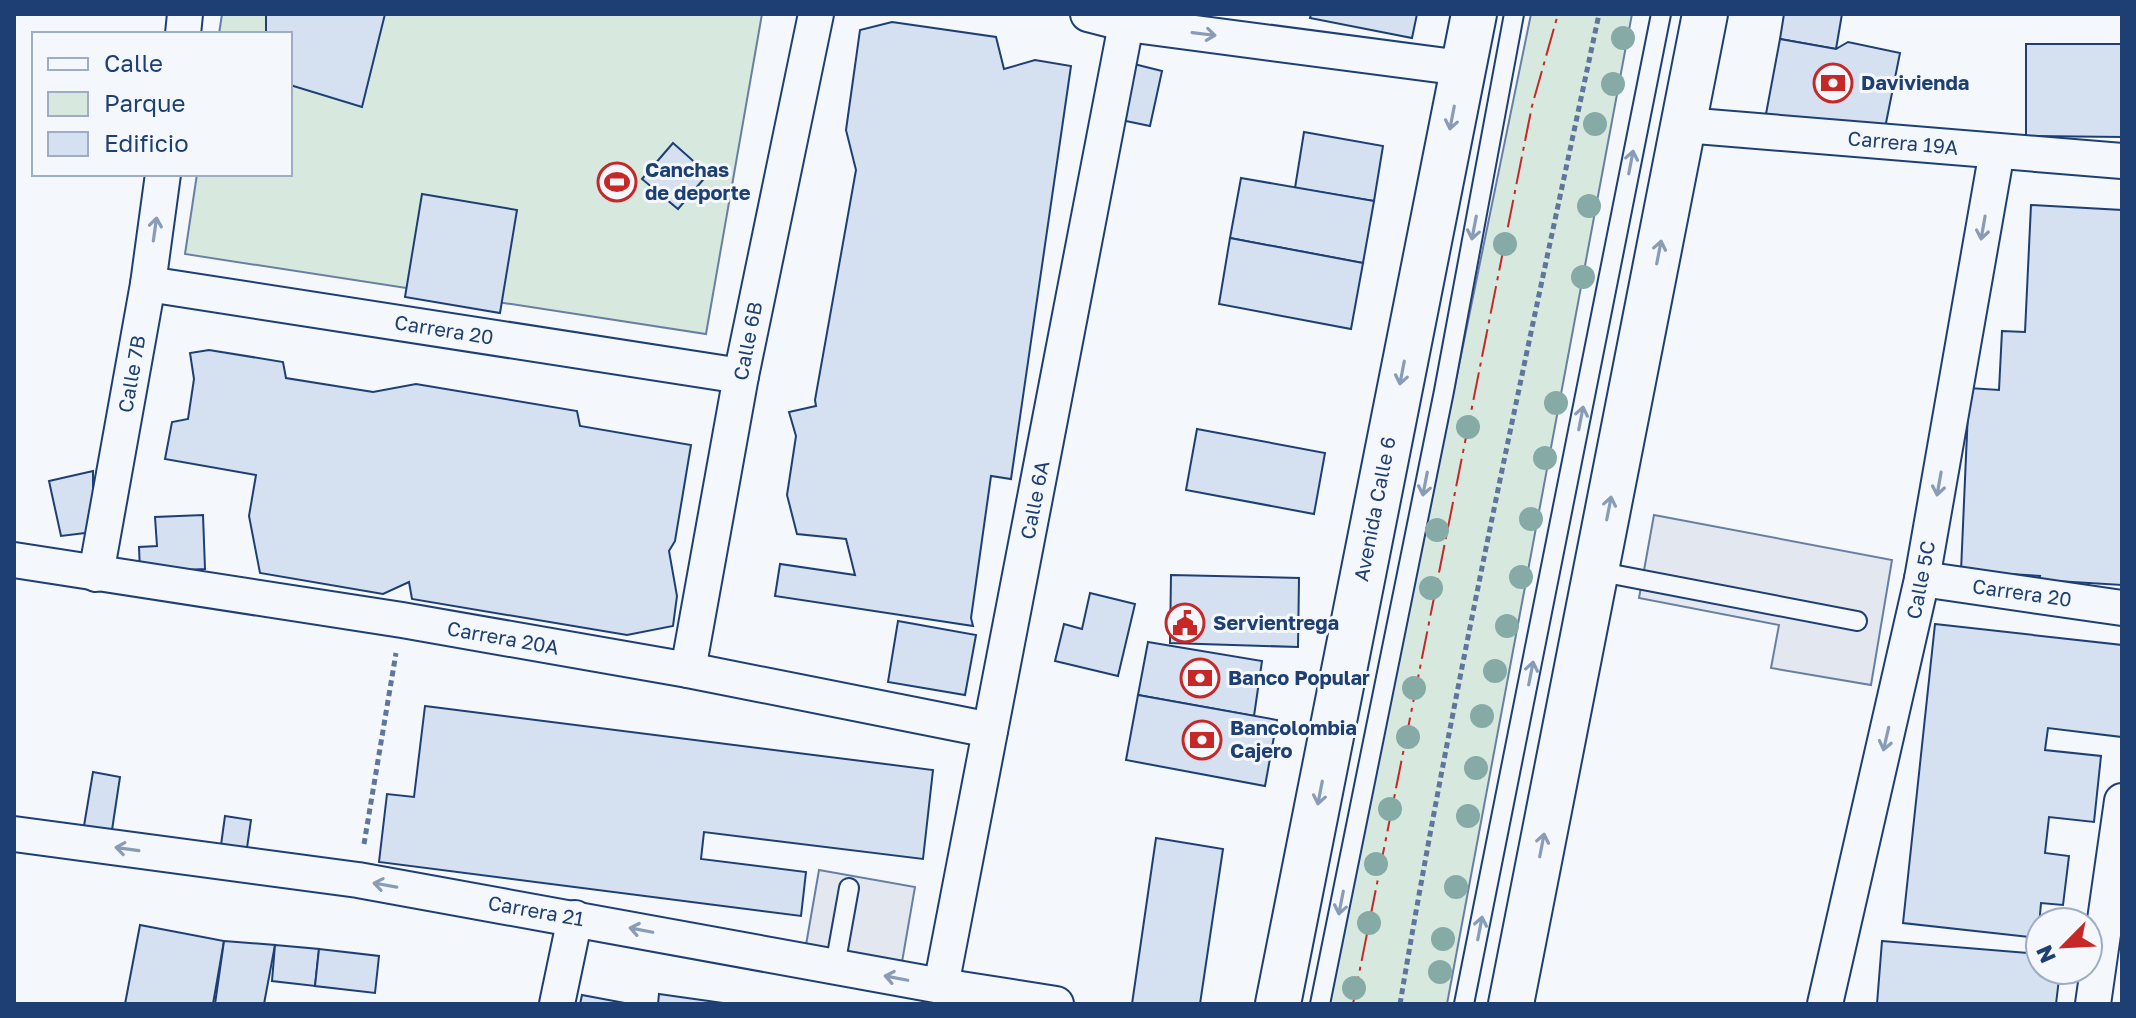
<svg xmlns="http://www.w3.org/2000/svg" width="2136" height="1018" viewBox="0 0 2136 1018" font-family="'Golos Text',sans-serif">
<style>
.green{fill:#d7e8df;stroke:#687fa3;stroke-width:2}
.parking{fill:#e3e8f0;stroke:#687fa3;stroke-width:2}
.building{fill:#d5e0f0;stroke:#1d3f73;stroke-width:2}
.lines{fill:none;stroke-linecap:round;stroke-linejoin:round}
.service-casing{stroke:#1d3f73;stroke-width:22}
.minor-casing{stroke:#1d3f73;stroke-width:38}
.primary-casing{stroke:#1d3f73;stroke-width:48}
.path{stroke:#5e769c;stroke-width:5;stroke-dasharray:6 4;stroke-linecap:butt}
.service{stroke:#f4f7fb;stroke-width:18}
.minor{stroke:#f4f7fb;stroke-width:34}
.primary{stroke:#f4f7fb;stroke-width:44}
.power{stroke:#c62828;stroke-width:2;stroke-dasharray:28 6 4 6;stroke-linecap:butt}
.tree{fill:#86aba6}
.oneway{stroke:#889bb7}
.labels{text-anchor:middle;stroke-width:6;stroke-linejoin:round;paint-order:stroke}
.poi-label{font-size:20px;font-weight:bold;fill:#1d3f73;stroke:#f4f7fb;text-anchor:start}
.street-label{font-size:20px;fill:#1d3f73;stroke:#f4f7fb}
</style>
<rect width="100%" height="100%" fill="#f4f7fb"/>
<g class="green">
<path d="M222 14H762L706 334 185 254 197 174H290V34H219Z"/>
<path d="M1531 14H1632L1447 1004H1328Z"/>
</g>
<g class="parking">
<path d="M1654 515 1892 560 1871 685 1771 668 1779 625 1639 598Z"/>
<path d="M819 870 915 887 902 962 806 945Z"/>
</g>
<g class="building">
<path d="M266 14H385L362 107 290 85V34H266Z"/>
<path d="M1311 14H1417L1412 38 1310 18Z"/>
<path d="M1784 14H1842L1836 49 1780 39Z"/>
<path d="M892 22 996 37 1004 69 1035 60 1071 66 1011 479 991 476 971 618 973 626 775 596 780 564 855 575 846 539 797 534 787 495 796 436 789 412 816 406 815 400 856 170 846 130 860 30Z"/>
<path d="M1780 39 1836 49 1848 42 1900 53 1883 138 1766 114Z"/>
<path d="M2026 44H2122V137L2026 136Z"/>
<path d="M1134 64 1162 71 1150 126 1121 120Z"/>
<path d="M1304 132 1383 146 1374 201 1295 188Z"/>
<path d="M673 143 708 174 678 209 642 179Z"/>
<path d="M1241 178 1374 201 1363 263 1230 238Z"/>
<path d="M422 194 517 210 500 313 405 297Z"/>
<path d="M2031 205 2122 210V585L2039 580 2040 576 1961 571 1969 388 1999 390 2002 331 2025 332Z"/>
<path d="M1230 238 1363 263 1351 329 1219 304Z"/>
<path d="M209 350 283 362 286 378 373 392 416 384 577 411 580 426 691 445 675 541 669 551 677 596 673 626 627 635 412 599 409 582 383 594 260 573 249 516 256 475 165 459 172 422 188 419 194 379 190 353Z"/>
<path d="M1197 429 1325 453 1314 514 1186 490Z"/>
<path d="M93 471V532L61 536 49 481Z"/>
<path d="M203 515 205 569 140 572 139 547 157 546 155 517Z"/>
<path d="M1171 575 1299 578 1298 647 1170 643Z"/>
<path d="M1090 593 1135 604 1118 676 1055 661 1064 624 1082 629Z"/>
<path d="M898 621 976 635 965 695 888 682Z"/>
<path d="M1935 624 2122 645V737L2048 728 2045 750 2101 756 2094 822 2049 817 2045 853 2069 856 2063 905 2041 903 2038 938 1903 923Z"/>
<path d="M1148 642 1262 661 1254 716 1138 695Z"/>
<path d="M1138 695 1277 720 1265 786 1126 760Z"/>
<path d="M425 706 933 770 923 859 704 832 701 859 806 872 801 916 379 862 387 794 414 797Z"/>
<path d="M93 772 120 777 112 830 84 826Z"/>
<path d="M225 816 251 820 247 848 221 845Z"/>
<path d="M1156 838 1223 849 1200 1004H1132Z"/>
<path d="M140 925 224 941 213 1004H125Z"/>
<path d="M224 941 275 945 264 1004H215Z"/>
<path d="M1882 941 2040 954V970H2060L2056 1004H1877Z"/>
<path d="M275 945 319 949 315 986 272 981Z"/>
<path d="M319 949 379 956 375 993 315 986Z"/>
<path d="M659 994 730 1004H658Z"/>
<path d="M582 995 630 1004H580Z"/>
</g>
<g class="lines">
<g class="service-casing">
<g id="service">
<path d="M1596 571 1857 621"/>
<path d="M835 966 849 888"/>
<path d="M1320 1004 1444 391 1514 14"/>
<path d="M1464 1004 1661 14"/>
</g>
</g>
<g class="minor-casing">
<g id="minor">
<path d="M1088 14 1127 24 1462 68"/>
<path d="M183 34 185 14"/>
<path d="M1684 125 2122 161"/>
<path d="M148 284 741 376"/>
<path d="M14 560 402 620 688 670 990 730"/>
<path d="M96 574 148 284 163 174"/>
<path d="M1922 579 2122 608"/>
<path d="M688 670 741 376 816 14"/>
<path d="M14 834 358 880 941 986 1056 1004"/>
<path d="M941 986 1128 14"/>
<path d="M557 1004 575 918"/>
<path d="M1825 1004 1922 579 1997 151"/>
<path d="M2093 1004 2122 801"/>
</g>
</g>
<g class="primary-casing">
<g id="primary">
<path d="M1278 1004 1474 14"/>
<path d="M1511 1004 1705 14"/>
</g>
</g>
<g class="path">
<path d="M364 844 396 653"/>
<path d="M1400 1004C1456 672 1529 343 1599 14"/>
</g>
<use href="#service" class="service"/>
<use href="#minor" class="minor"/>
<use href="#primary" class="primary"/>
<path class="power" d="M1353 1004 1532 106 1558 14"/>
</g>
<g class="tree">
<circle cx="1623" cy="38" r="12"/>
<circle cx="1613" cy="84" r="12"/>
<circle cx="1595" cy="124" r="12"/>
<circle cx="1589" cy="206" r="12"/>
<circle cx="1505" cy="244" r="12"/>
<circle cx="1583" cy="277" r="12"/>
<circle cx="1556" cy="403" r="12"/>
<circle cx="1468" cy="427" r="12"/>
<circle cx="1545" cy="458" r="12"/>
<circle cx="1531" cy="519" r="12"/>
<circle cx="1437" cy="530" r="12"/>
<circle cx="1521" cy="577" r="12"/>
<circle cx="1431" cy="588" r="12"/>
<circle cx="1507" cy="626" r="12"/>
<circle cx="1495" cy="671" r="12"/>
<circle cx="1414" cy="688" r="12"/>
<circle cx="1482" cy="716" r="12"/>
<circle cx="1408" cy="737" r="12"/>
<circle cx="1476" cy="768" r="12"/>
<circle cx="1390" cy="809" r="12"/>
<circle cx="1468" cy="816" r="12"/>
<circle cx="1376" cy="864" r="12"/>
<circle cx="1456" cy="887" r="12"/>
<circle cx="1369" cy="923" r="12"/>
<circle cx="1443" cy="939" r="12"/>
<circle cx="1440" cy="972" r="12"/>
<circle cx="1354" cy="988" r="12"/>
</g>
<defs><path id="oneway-shaft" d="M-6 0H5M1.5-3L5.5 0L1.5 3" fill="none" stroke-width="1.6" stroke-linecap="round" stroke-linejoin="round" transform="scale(2)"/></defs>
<g class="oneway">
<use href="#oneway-shaft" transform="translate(1204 34) rotate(7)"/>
<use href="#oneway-shaft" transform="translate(1452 118) rotate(101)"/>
<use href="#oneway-shaft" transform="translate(1631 162) rotate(-79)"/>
<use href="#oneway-shaft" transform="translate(1474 228) rotate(101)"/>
<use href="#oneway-shaft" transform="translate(1983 228) rotate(100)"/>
<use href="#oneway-shaft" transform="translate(155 229) rotate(-82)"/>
<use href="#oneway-shaft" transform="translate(1659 252) rotate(-79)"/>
<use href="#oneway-shaft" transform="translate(1402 373) rotate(101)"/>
<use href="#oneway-shaft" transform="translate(1581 418) rotate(-79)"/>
<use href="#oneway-shaft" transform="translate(1425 484) rotate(101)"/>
<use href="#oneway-shaft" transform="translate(1939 484) rotate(100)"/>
<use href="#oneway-shaft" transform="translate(1609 508) rotate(-79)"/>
<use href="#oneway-shaft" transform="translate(1531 673) rotate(-79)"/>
<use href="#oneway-shaft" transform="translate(1886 739) rotate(103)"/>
<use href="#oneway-shaft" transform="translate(1320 793) rotate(101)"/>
<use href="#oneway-shaft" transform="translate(1542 845) rotate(-79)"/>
<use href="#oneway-shaft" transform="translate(127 849) rotate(-172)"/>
<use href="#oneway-shaft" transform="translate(385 885) rotate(-170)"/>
<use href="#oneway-shaft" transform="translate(1341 903) rotate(101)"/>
<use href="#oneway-shaft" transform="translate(1480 928) rotate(-79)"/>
<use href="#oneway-shaft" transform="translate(641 930) rotate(-169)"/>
<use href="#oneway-shaft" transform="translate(896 978) rotate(-169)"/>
</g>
<defs>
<g id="bank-ring" transform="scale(2)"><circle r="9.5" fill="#f4f7fb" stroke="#c62828" stroke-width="1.5"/><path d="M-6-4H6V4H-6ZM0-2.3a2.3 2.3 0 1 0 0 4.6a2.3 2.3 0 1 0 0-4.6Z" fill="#c62828"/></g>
<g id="stadium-ring" transform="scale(2)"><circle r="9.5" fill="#f4f7fb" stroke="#c62828" stroke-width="1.5"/><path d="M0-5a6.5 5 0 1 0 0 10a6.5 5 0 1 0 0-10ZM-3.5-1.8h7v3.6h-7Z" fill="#c62828"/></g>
<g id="civic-ring" transform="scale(2)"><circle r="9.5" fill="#f4f7fb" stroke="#c62828" stroke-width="1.5"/><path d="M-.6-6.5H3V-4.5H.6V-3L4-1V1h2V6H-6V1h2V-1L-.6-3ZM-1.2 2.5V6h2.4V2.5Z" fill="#c62828"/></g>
</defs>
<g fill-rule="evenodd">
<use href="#bank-ring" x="1833" y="83"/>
<use href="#stadium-ring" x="617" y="182"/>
<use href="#civic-ring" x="1185" y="623"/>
<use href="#bank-ring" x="1200" y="678"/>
<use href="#bank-ring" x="1202" y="740"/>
</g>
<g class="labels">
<g class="poi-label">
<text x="1861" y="90">Davivienda</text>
<text x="645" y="177">Canchas<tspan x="645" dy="23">de deporte</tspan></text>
<text x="1213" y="630">Servientrega</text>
<text x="1228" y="685">Banco Popular</text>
<text x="1230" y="735">Bancolombia<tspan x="1230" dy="23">Cajero</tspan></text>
</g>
<g class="street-label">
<text transform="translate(1903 143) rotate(5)" y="7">Carrera 19A</text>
<text transform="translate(444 330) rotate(9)" y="7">Carrera 20</text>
<text transform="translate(748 341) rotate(-79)" y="7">Calle 6B</text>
<text transform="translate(132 374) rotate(-80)" y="7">Calle 7B</text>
<text transform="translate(1035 500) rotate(-79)" y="7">Calle 6A</text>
<text transform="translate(1375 509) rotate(-79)" y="7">Avenida Calle 6</text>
<text transform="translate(1921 580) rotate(-79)" y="7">Calle 5C</text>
<text transform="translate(2022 593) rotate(8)" y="7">Carrera 20</text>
<text transform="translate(503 638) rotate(10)" y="7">Carrera 20A</text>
<text transform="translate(536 911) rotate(10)" y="7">Carrera 21</text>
</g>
</g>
<rect width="2136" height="1018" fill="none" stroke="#1d3f73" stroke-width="32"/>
<rect x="32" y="32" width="260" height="144" fill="#f4f7fb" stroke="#9eadc5" stroke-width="2"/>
<rect x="48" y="58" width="40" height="12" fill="#f4f7fb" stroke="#9eadc5" stroke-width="2"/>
<text x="104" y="72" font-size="24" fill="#1d3f73">Calle</text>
<rect x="48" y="92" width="40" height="24" fill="#d7e8df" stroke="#9eadc5" stroke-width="2"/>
<text x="104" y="112" font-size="24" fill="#1d3f73">Parque</text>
<rect x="48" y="132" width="40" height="24" fill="#d5e0f0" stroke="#9eadc5" stroke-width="2"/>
<text x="104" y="152" font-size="24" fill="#1d3f73">Edificio</text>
<g transform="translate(2064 946) rotate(246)"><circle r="38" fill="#f4f7fb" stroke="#9eadc5" stroke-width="2"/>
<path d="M0-6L14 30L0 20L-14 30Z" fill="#c62828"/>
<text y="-12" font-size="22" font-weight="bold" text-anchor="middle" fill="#1d3f73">N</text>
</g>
</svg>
